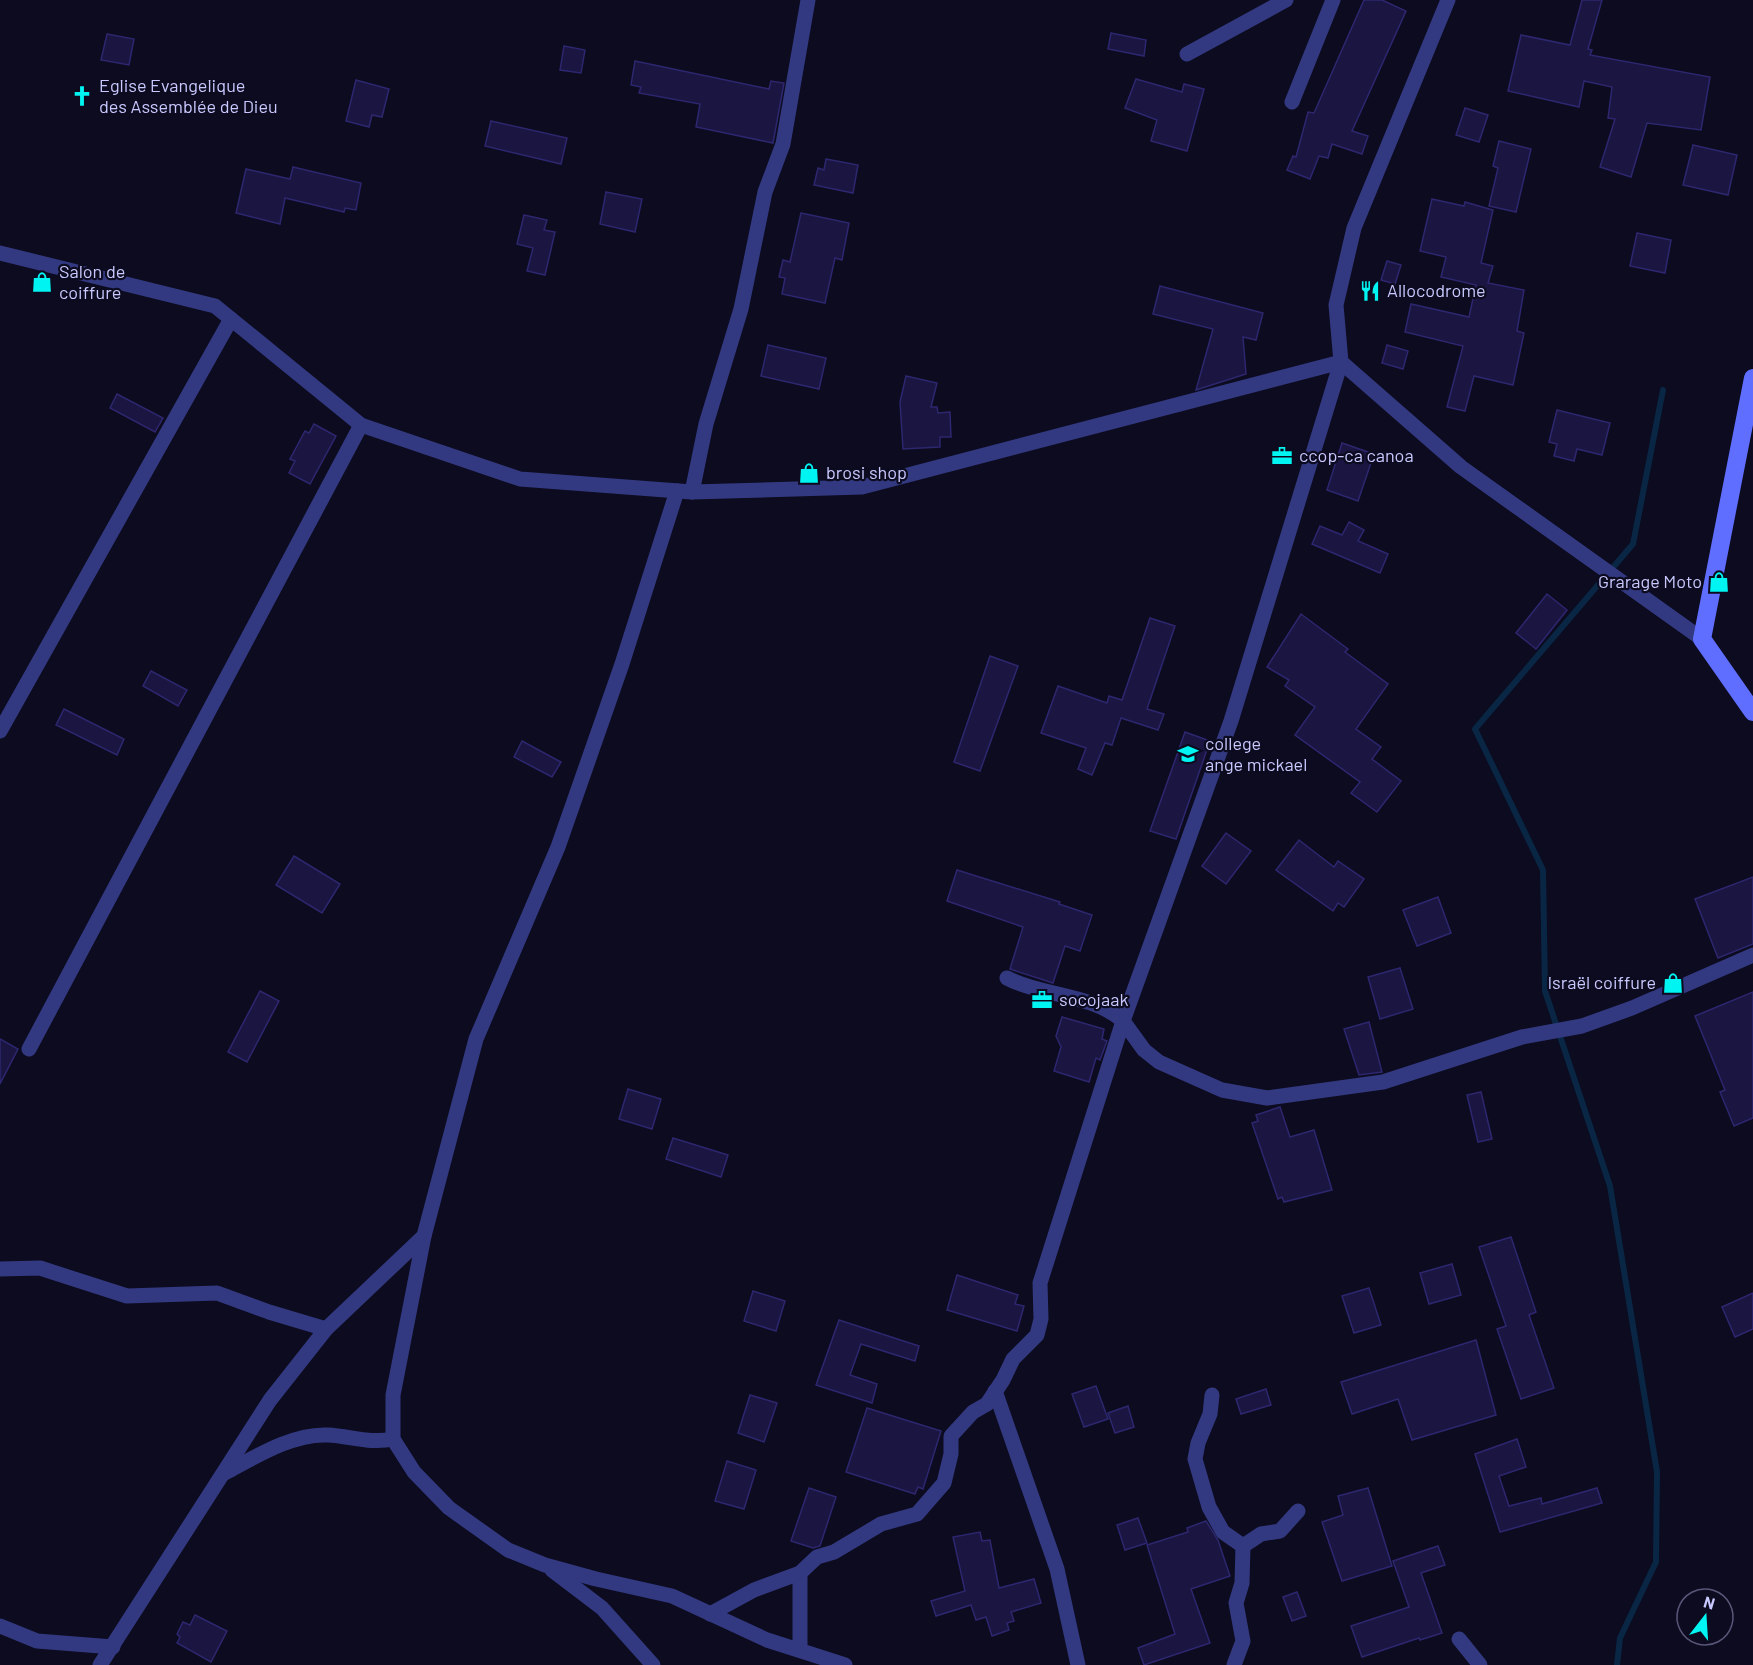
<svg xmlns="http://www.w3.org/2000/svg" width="1753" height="1665" viewBox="0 0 1753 1665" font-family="Barlow,sans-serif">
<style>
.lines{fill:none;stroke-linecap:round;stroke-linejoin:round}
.stream{stroke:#092745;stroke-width:6}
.building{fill:#1a1641;stroke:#2d276f;stroke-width:1.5}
.street{stroke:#333981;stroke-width:15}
.secondary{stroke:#606eff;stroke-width:18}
.labels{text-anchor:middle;stroke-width:4.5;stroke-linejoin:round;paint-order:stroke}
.poi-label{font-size:18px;fill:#c9c9ff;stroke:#0c0b1f;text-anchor:start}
</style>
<rect width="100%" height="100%" fill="#0c0b1f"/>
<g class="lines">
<path class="stream" d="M1617 1665 1620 1638 1656 1562 1657 1472 1610 1186 1545 991 1543 870 1475 729 1633 544 1663 390"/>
</g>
<g class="building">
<path d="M1364 0H1382L1406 11 1352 131 1368 136 1362 154 1332 144 1328 158 1319 156 1310 179 1287 170 1293 156 1296 157 1308 112 1314 113Z"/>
<path d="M1582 0H1602L1588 49 1592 50 1590 55 1710 77 1701 130 1647 123 1631 177 1600 167 1615 119 1608 118 1612 87 1584 81 1579 107 1508 91 1521 35 1570 45Z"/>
<path d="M1111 33 1146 40 1144 56 1108 49Z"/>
<path d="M107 34 134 39 129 65 101 60Z"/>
<path d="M564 46 585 50 581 73 560 70Z"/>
<path d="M635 61 769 89 771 81 784 83 773 143 696 127 700 104 639 93 641 87 631 85Z"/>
<path d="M1136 79 1182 92 1184 84 1204 89 1187 151 1151 141 1157 120 1125 108Z"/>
<path d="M356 80 389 89 382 117 372 115 369 127 346 121Z"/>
<path d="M1465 108 1488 115 1479 142 1456 135Z"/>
<path d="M491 121 567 138 561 164 485 146Z"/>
<path d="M1499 141 1531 149 1516 212 1489 206 1498 168 1493 166Z"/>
<path d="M1693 145 1737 155 1728 195 1683 185Z"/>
<path d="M826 159 858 165 853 193 814 185 818 168 824 170Z"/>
<path d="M293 167 361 183 356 210 345 208 344 212 285 198 280 224 236 213 246 169 290 179Z"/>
<path d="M606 192 642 199 635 232 600 224Z"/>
<path d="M1432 199 1464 206 1465 202 1493 210 1481 263 1493 266 1488 283 1524 290 1517 331 1524 333 1513 385 1474 376 1465 411 1447 407 1463 346 1405 332 1411 304 1469 317 1476 285 1441 277 1446 257 1420 251Z"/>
<path d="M801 213 849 223 842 260 835 258 825 303 782 294 785 278 779 277 783 260 790 262Z"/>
<path d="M524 215 547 220 544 230 555 232 545 275 527 271 533 248 517 244Z"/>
<path d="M1637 233 1671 240 1665 273 1630 266Z"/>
<path d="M1387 261 1401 265 1395 284 1381 280Z"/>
<path d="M1160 286 1263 313 1256 340 1243 337 1246 374 1196 390 1213 329 1153 314Z"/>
<path d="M768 345 826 358 819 389 761 376Z"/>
<path d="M1387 345 1408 351 1403 369 1382 363Z"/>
<path d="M906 376 937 383 931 407H937L938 413 950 412 951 437H940V447L903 449 900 402Z"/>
<path d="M117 394 163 418 155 432 110 408Z"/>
<path d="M1557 410 1610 423 1602 455 1577 449 1574 461 1554 456 1557 444 1549 442Z"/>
<path d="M314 424 336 436 310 484 289 473 295 461 290 459 305 431 309 433Z"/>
<path d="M1342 443 1374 454 1358 501 1327 490Z"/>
<path d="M1349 522 1364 530 1358 541 1388 554 1380 573 1312 544 1320 526 1342 535Z"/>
<path d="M1547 594 1567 610 1536 649 1516 633Z"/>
<path d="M1301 614 1348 649 1345 652 1388 684 1356 729 1381 747 1372 759 1401 781 1377 812 1351 793 1360 782 1295 735 1315 707 1285 686 1289 680 1267 667Z"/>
<path d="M1150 618 1175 626 1147 709 1164 714 1158 730 1121 718 1112 745 1105 743 1092 775 1078 769 1086 748 1041 733 1058 686 1107 703 1109 696 1122 700Z"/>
<path d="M990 656 1018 666 980 771 954 762Z"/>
<path d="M151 671 187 690 178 706 143 686Z"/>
<path d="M64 709 124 739 117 755 56 725Z"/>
<path d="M1185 732 1210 741 1176 839 1150 831Z"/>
<path d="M522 741 561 762 552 777 514 757Z"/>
<path d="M1226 833 1251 851 1226 884 1202 866Z"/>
<path d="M1299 840 1334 867 1338 861 1364 879 1344 907 1338 903 1333 911 1276 870Z"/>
<path d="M294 856 340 884 322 913 276 885Z"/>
<path d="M957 870 1060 902 1059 904 1092 915 1080 951 1065 946 1053 983 1010 969 1023 927 947 901Z"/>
<path d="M1753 877V944L1718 958 1695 899Z"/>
<path d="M1438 897 1451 933 1417 946 1403 910Z"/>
<path d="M1400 968 1413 1009 1380 1019 1368 977Z"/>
<path d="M260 991 279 1001 247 1062 228 1052Z"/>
<path d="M1753 992V1118L1734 1126 1720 1092 1725 1090 1695 1016Z"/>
<path d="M1062 1017 1104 1029 1102 1039 1107 1041 1100 1060 1096 1058 1089 1082 1054 1071 1061 1047 1056 1036Z"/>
<path d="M1369 1022 1382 1072 1359 1075 1344 1029Z"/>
<path d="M0 1039 18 1049 0 1084Z"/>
<path d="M628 1089 661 1099 652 1129 619 1119Z"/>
<path d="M1481 1092 1492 1139 1478 1142 1467 1095Z"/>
<path d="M1280 1107 1290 1137 1314 1130 1332 1190 1284 1202 1282 1197 1278 1199 1252 1123 1258 1121 1256 1115Z"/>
<path d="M673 1138 728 1155 721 1177 666 1159Z"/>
<path d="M1511 1237 1536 1312 1529 1315 1554 1388 1521 1399 1497 1329 1506 1326 1479 1247Z"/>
<path d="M1452 1264 1461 1295 1429 1304 1420 1273Z"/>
<path d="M957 1275 1018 1295 1015 1304 1024 1306 1017 1331 947 1310Z"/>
<path d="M1369 1288 1381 1325 1354 1333 1342 1296Z"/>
<path d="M753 1291 785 1301 776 1331 744 1321Z"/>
<path d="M1753 1293V1329L1735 1337 1722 1307Z"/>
<path d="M839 1320 919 1346 915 1361 861 1344 850 1375 877 1384 872 1403 816 1385Z"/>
<path d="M1476 1340 1496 1415 1412 1440 1398 1399 1352 1414 1341 1382Z"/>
<path d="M1096 1386 1108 1419 1084 1427 1072 1394Z"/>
<path d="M1266 1389 1271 1405 1241 1414 1236 1399Z"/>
<path d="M750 1395 777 1403 764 1442 738 1433Z"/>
<path d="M1128 1406 1134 1427 1115 1433 1108 1413Z"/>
<path d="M867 1408 941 1431 923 1489 918 1487 915 1494 846 1472Z"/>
<path d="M1517 1439 1526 1467 1499 1476 1509 1506 1541 1498 1542 1504 1597 1488 1602 1503 1500 1532 1475 1454Z"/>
<path d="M727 1461 756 1470 744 1509 715 1501Z"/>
<path d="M809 1488 836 1497 820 1546 813 1548 791 1541Z"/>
<path d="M1368 1488 1392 1566 1342 1581 1322 1522 1343 1515 1338 1496Z"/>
<path d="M1138 1518 1147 1543 1125 1550 1117 1525Z"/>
<path d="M1206 1521 1218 1540 1230 1576 1191 1589 1210 1643 1144 1665 1138 1648 1175 1634 1147 1545 1188 1532 1187 1528Z"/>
<path d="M980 1532 982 1541 990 1540 999 1588 1034 1579 1041 1603 1011 1612 1014 1621 1007 1623 1009 1630 992 1636 986 1617 976 1620 971 1605 936 1616 931 1601 965 1591 953 1537Z"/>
<path d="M1438 1546 1445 1565 1421 1573 1442 1633 1420 1640 1419 1638 1362 1657 1351 1626 1409 1607 1393 1561Z"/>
<path d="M1297 1592 1306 1616 1292 1621 1283 1597Z"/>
<path d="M195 1615 227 1631 211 1662 177 1643 180 1637 177 1634 183 1622 190 1625Z"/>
</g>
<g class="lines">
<g class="street">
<path d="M1448 0 1354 228 1336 305 1341 362 1461 467 1702 639"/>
<path d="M1187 54 1286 0"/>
<path d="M1292 102 1333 0"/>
<path d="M0 253 215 306 361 425 520 479 692 492 862 487 1341 362"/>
<path d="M1341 362 1231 721 1123 1021 1144 1050 1159 1062 1222 1090 1267 1098 1383 1082 1522 1037 1582 1026 1632 1008 1753 955"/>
<path d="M692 492 706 424 741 309 765 192 783 144 808 0"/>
<path d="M0 731 231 319"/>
<path d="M29 1049 361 425"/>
<path d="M424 1236 393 1395V1439L414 1472 449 1508 508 1550 545 1565 596 1579 672 1596 767 1640 845 1665"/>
<path d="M0 1269 40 1268 127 1296 217 1293 269 1312 326 1329"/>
<path d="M995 1391 1057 1569 1078 1665"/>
<path d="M1212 1395 1210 1414 1198 1443 1195 1459 1209 1507 1223 1532 1243 1546"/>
<path d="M225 1473C255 1457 293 1433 328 1435 350 1436 371 1444 393 1439"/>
<path d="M1243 1546 1261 1534 1280 1531 1298 1511"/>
<path d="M552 1570 602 1608 653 1665"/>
<path d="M710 1614 754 1590 800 1573 817 1557 834 1552 881 1524 917 1514 944 1483 951 1454V1436L973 1412 987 1404 1003 1380 1013 1359 1037 1335 1041 1319 1040 1283 1123 1021C1093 994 1041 996 1007 978"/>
<path d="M0 1626 37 1641 113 1647"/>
<path d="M1459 1639 1480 1665"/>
<path d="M800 1650V1573"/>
<path d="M100 1665 270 1400 326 1329 424 1236 476 1039 558 847 622 664 677 491"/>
<path d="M1234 1665 1243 1641 1236 1603 1242 1583 1243 1546"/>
</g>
<path class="secondary" d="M1753 378 1702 639 1753 712"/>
</g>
<defs>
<g id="church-bare" transform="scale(1.62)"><path d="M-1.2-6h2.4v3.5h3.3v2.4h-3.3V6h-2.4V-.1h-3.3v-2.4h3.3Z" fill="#00f4f1" stroke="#0c0b1f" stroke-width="2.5" paint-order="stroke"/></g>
<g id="shop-bare" transform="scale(1.62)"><path d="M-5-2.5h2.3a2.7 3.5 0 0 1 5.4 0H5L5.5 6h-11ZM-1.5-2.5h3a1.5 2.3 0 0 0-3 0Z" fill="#00f4f1" stroke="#0c0b1f" stroke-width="2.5" paint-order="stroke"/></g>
<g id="restaurant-bare" transform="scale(1.62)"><path d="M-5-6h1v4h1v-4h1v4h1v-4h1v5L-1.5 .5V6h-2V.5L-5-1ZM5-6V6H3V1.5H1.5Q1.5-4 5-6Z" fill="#00f4f1" stroke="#0c0b1f" stroke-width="2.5" paint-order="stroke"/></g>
<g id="office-bare" transform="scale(1.62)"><path d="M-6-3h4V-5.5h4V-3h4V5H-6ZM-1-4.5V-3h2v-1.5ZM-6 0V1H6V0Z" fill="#00f4f1" stroke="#0c0b1f" stroke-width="2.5" paint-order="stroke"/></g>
<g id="school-bare" transform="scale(1.62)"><path d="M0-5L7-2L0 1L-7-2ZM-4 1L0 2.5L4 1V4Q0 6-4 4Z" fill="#00f4f1" stroke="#0c0b1f" stroke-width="2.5" paint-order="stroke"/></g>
</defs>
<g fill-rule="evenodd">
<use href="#church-bare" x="82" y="96"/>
<use href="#shop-bare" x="42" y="282"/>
<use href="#restaurant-bare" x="1370" y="291"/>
<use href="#office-bare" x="1282" y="456"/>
<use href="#shop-bare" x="809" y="473"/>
<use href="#shop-bare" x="1719" y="582"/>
<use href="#school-bare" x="1188" y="754"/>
<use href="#shop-bare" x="1673" y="983"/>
<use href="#office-bare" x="1042" y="1000"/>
</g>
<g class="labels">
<g class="poi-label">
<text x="99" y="92">Eglise Evangelique<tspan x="99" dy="21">des Assemblée de Dieu</tspan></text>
<text x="59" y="278">Salon de<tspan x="59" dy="21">coiffure</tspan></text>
<text x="1387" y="297">Allocodrome</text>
<text x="1299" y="462">ccop-ca canoa</text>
<text x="826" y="479">brosi shop</text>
<text x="1702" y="588" text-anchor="end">Grarage Moto</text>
<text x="1205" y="750">college<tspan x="1205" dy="21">ange mickael</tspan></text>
<text x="1656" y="989" text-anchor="end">Israël coiffure</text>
<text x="1059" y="1006">socojaak</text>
</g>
</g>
<g transform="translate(1705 1617) rotate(17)"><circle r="28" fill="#0c0b1f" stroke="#585779" stroke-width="1.5"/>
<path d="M0-4.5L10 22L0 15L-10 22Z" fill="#00f4f1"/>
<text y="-9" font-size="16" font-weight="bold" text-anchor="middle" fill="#c9c9ff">N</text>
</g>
</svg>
